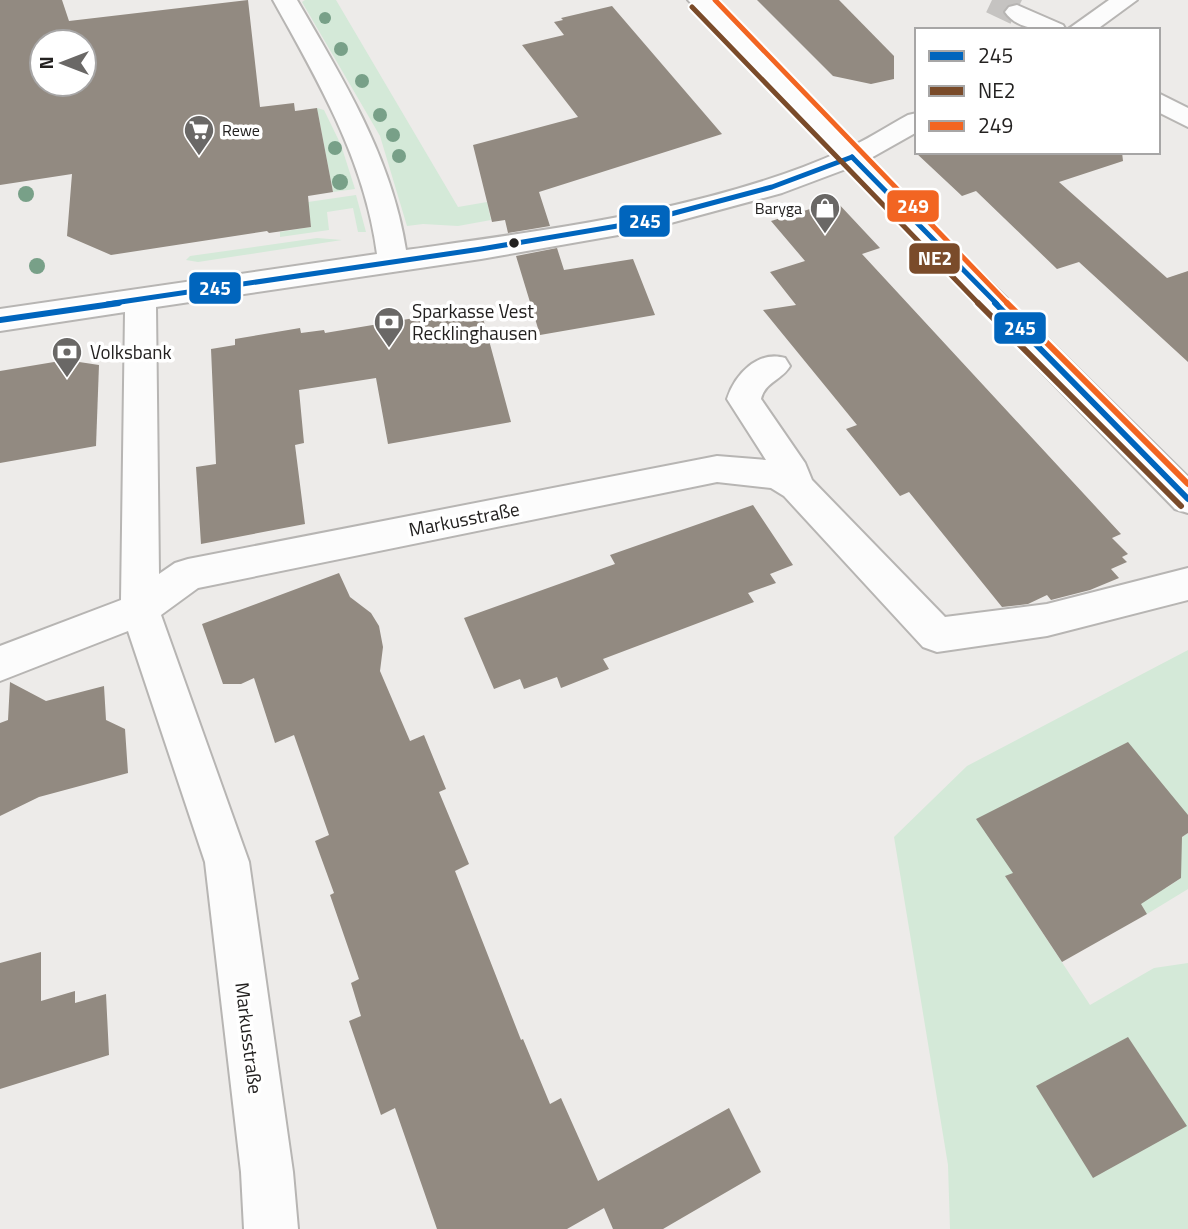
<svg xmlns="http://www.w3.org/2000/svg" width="1188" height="1229" viewBox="0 0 1188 1229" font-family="'Titillium Web',sans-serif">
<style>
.green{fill:#d4e9d8}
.building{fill:#928a81;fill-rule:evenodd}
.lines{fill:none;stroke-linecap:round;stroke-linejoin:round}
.minor-tunnel{stroke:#c5c3c1;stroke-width:27;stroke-dasharray:27 13;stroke-linecap:butt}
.minor-casing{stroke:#b7b5b3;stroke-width:4}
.major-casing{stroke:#b7b5b3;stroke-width:4}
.minor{fill:#fcfcfc;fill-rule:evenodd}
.major{fill:#fcfcfc;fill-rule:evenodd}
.bus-1-far1-casing{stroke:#fff;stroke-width:9}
.bus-1-casing{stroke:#fff;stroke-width:11}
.bus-2-far1-casing{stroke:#fff;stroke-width:9}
.bus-2-casing{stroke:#fff;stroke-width:11}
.bus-3-far1-casing{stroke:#fff;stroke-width:9}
.bus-3-casing{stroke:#fff;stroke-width:11}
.bus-1-far1{stroke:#0065bd;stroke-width:5}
.bus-1{stroke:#0065bd;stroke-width:6}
.bus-2-far1{stroke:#7a4b2a;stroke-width:5}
.bus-2{stroke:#7a4b2a;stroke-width:6}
.bus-3-far1{stroke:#f26522;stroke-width:5}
.bus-3{stroke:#f26522;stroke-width:6}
.tree{fill:#78a088}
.bus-dot{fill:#232120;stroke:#fff;stroke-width:2.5}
.labels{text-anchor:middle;stroke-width:7;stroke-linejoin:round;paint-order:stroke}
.far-poi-label{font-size:16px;fill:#232120;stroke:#fff;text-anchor:start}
.poi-label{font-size:19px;fill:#232120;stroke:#fff;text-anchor:start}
.street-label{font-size:19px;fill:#232120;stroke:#fff}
.line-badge{stroke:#fff;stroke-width:2.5}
.badge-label{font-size:19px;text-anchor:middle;font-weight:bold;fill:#fff}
</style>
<rect width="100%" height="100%" fill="#edebe9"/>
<g class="green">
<path d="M305 0H336L458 207 487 202 491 220 458 226 423 224 407 226 380 136 302 2Z"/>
<path d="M317 108 324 110 341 145 355 189 333 192Z"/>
<path d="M356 195 366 232H358L353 208 327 212 329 230 280 237V232L311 227 308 202Z"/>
<path d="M317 238 342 240 198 262 186 260 190 256Z"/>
<path d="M1188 650V815L1006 877 1090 1005 1154 968 1188 963V1229H950L948 1165 894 837 967 766Z"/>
<path d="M1188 833V889L1147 914 1133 891 1146 882 1166 888 1181 878V866L1167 848Z"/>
</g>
<g class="building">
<path d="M0 0H62L69 21 248 0 260 107 294 103 295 111 317 108 333 192 308 196 311 227 269 233 267 231 111 255 67 236 72 174 0 185ZM42 42H84V84H42Z"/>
<path d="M757 0H839L894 56V79L871 84 833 76Z"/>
<path d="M612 6 722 134 539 192 550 226 508 233 505 220 492 222 473 145 578 117 522 45 564 35 554 22 563 20 561 18Z"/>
<path d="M915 152H1122L1123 161 1059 182 1167 278 1188 271V362L1079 262 1057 269 976 191 962 196Z"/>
<path d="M836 201 880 248 862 254 1121 534 1112 538 1128 554 1122 557 1127 562 1111 569 1119 578 1090 590 1051 600 1047 595 1028 604 1002 607 909 492 900 496 846 429 857 425 763 310 796 305 770 272 805 261 771 221Z"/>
<path d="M557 248 564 270 633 259 655 315 540 335 516 256Z"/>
<path d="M480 307 511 422 388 444 376 378 299 390 304 443 295 445 305 524 201 544 196 467 216 464 211 349 235 345V339L300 328 301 333 324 330 325 333Z"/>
<path d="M66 360 99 365 96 446 0 463V371Z"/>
<path d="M753 505 793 565 770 574 776 583 748 593 754 602 603 659 609 669 561 688 557 677 524 689 520 679 494 689 464 618 615 564 610 555Z"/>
<path d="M339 573 350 597 371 613 379 626 383 647 380 671 410 741 424 735 446 789 439 792 469 864 455 871 521 1040 523 1039 550 1104 561 1098 598 1181 729 1108 761 1172 663 1229H613L604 1208 567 1229H437L395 1108 381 1115 349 1021 361 1016 351 983 359 979 330 895 334 893 315 841 329 835 294 735 275 743 254 678 241 684H223L202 624Z"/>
<path d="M10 682 46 701 104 686 106 720 125 729 128 773 39 797 0 816V723L8 720Z"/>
<path d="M1128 742 1188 815V833L1182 837 1181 878 1141 904 1147 914 1062 962 1005 876 1013 873 976 819Z"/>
<path d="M41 952V1001L75 991V1003L106 994 109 1055 0 1089V963Z"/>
<path d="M1128 1037 1187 1126 1093 1178 1036 1086Z"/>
</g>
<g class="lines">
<path class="minor-tunnel" d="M992 0 1017 12"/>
<g class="minor-casing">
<g id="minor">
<path d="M273 0H297C343 79 392 158 406 250 547 230 711 210 842 151 865 141 886 127 908 115L917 113V132L862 163 782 193 641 231 481 259 156 307 159 574 175 563 188 559 717 456 766 460 727 399C735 374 758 350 785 358L790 366C782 380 765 382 761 399L805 463 812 480 945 617 1047 604 1188 568V600L1047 636 937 652 923 647 784 496 771 488 717 482 198 588 161 615 249 862 293 1172 298 1229H244L241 1172 205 862 128 631 0 681V646L121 600 125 312 0 331V309L377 254C365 161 318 81 273 0Z"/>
<path d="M1109 0H1137L1096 30H1067Z"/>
<path d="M1017 5 1063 25 1066 30C1045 30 1018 31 1005 12L1009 7Z"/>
<path d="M1158 93 1188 108V127L1158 112Z"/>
</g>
</g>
<g class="major-casing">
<path id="major" d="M688 0H713L992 284 1188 477V513L1175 509 970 298Z"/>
</g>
<use href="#minor" class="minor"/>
<use href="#major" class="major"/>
<g class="bus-1-far1-casing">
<g id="bus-1-far1">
<path d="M852 157 997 304"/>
<path d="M107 304 481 249 641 222 772 187 852 157"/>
</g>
</g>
<g class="bus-1-casing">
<g id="bus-1">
<path d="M995 303 1188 499"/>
<path d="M0 320 119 303"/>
</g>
</g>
<g class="bus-2-far1-casing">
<path id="bus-2-far1" d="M692 7 979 304"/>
</g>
<g class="bus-2-casing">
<path id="bus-2" d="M978 303 1181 506"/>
</g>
<g class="bus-3-far1-casing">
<path id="bus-3-far1" d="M715 0 1008 304"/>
</g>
<g class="bus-3-casing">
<path id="bus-3" d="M1007 303 1188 484"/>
</g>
<use href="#bus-1-far1" class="bus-1-far1"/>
<use href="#bus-1" class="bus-1"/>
<use href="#bus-2-far1" class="bus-2-far1"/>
<use href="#bus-2" class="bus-2"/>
<use href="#bus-3-far1" class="bus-3-far1"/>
<use href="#bus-3" class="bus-3"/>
</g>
<g class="tree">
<circle cx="325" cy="18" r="6"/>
<circle cx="341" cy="49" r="7"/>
<circle cx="362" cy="81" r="7"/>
<circle cx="380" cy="115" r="7"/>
<circle cx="393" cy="135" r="7"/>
<circle cx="335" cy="148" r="7"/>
<circle cx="399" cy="156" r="7"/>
<circle cx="340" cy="182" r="8"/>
<circle cx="26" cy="194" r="8"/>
<circle cx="37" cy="266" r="8"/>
</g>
<defs>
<g id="supermarket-pin" transform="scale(1.575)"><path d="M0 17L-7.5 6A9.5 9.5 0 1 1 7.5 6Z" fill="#6a6866" stroke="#fff"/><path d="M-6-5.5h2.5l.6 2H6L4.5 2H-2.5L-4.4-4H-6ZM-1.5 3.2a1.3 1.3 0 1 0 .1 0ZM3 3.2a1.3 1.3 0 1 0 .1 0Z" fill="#fff"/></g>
<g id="shop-pin" transform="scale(1.575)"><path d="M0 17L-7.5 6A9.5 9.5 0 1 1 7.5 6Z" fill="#6a6866" stroke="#fff"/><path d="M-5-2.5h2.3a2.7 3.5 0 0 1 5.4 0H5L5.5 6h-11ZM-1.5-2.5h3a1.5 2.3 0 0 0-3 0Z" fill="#fff"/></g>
<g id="bank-pin" transform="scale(1.575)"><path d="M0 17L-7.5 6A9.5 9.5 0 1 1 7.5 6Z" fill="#6a6866" stroke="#fff"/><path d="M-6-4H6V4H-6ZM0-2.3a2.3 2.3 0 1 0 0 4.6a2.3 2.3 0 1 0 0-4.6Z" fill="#fff"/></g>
</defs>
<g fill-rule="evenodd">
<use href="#supermarket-pin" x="199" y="130"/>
<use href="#shop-pin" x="825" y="208"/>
<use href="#bank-pin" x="389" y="322"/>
<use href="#bank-pin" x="67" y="352"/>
</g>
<circle class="bus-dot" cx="514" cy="243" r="6"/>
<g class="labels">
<g class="far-poi-label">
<text x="222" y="136">Rewe</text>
<text x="802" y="214" text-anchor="end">Baryga</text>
</g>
<g class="poi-label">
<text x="412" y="318">Sparkasse Vest<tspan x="412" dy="22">Recklinghausen</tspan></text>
<text x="90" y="359">Volksbank</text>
</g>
<g class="street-label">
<text transform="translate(464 519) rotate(-11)" y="7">Markusstraße</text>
<text transform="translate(249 1038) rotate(83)" y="7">Markusstraße</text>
</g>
</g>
<g class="line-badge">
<rect x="886" y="189" width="54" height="34" rx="7" fill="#f26522"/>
<rect x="618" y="204" width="53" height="34" rx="7" fill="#0065bd"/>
<rect x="908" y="242" width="53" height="33" rx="7" fill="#7a4b2a"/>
<rect x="188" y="271" width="54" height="34" rx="7" fill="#0065bd"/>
<rect x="993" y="311" width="54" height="34" rx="7" fill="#0065bd"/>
</g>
<g class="badge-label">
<text x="913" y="213">249</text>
<text x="645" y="228">245</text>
<text x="935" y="265">NE2</text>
<text x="215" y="295">245</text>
<text x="1020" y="335">245</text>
</g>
<rect x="915" y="28" width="245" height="126" fill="#ffffff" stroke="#a7a6a6" stroke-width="2"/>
<rect x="929" y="51" width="35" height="10" fill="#0065bd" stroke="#a7a6a6" stroke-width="2"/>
<text x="978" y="63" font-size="21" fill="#232120">245</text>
<rect x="929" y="86" width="35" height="10" fill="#7a4b2a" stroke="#a7a6a6" stroke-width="2"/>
<text x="978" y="98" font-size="21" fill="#232120">NE2</text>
<rect x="929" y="121" width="35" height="10" fill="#f26522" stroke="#a7a6a6" stroke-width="2"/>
<text x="978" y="133" font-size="21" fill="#232120">249</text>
<g transform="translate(63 63) rotate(270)"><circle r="33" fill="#ffffff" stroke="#a7a6a6" stroke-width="2"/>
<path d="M0-5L12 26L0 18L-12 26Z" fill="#6a6866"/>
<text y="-10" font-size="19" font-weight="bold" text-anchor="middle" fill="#232120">N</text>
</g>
</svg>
